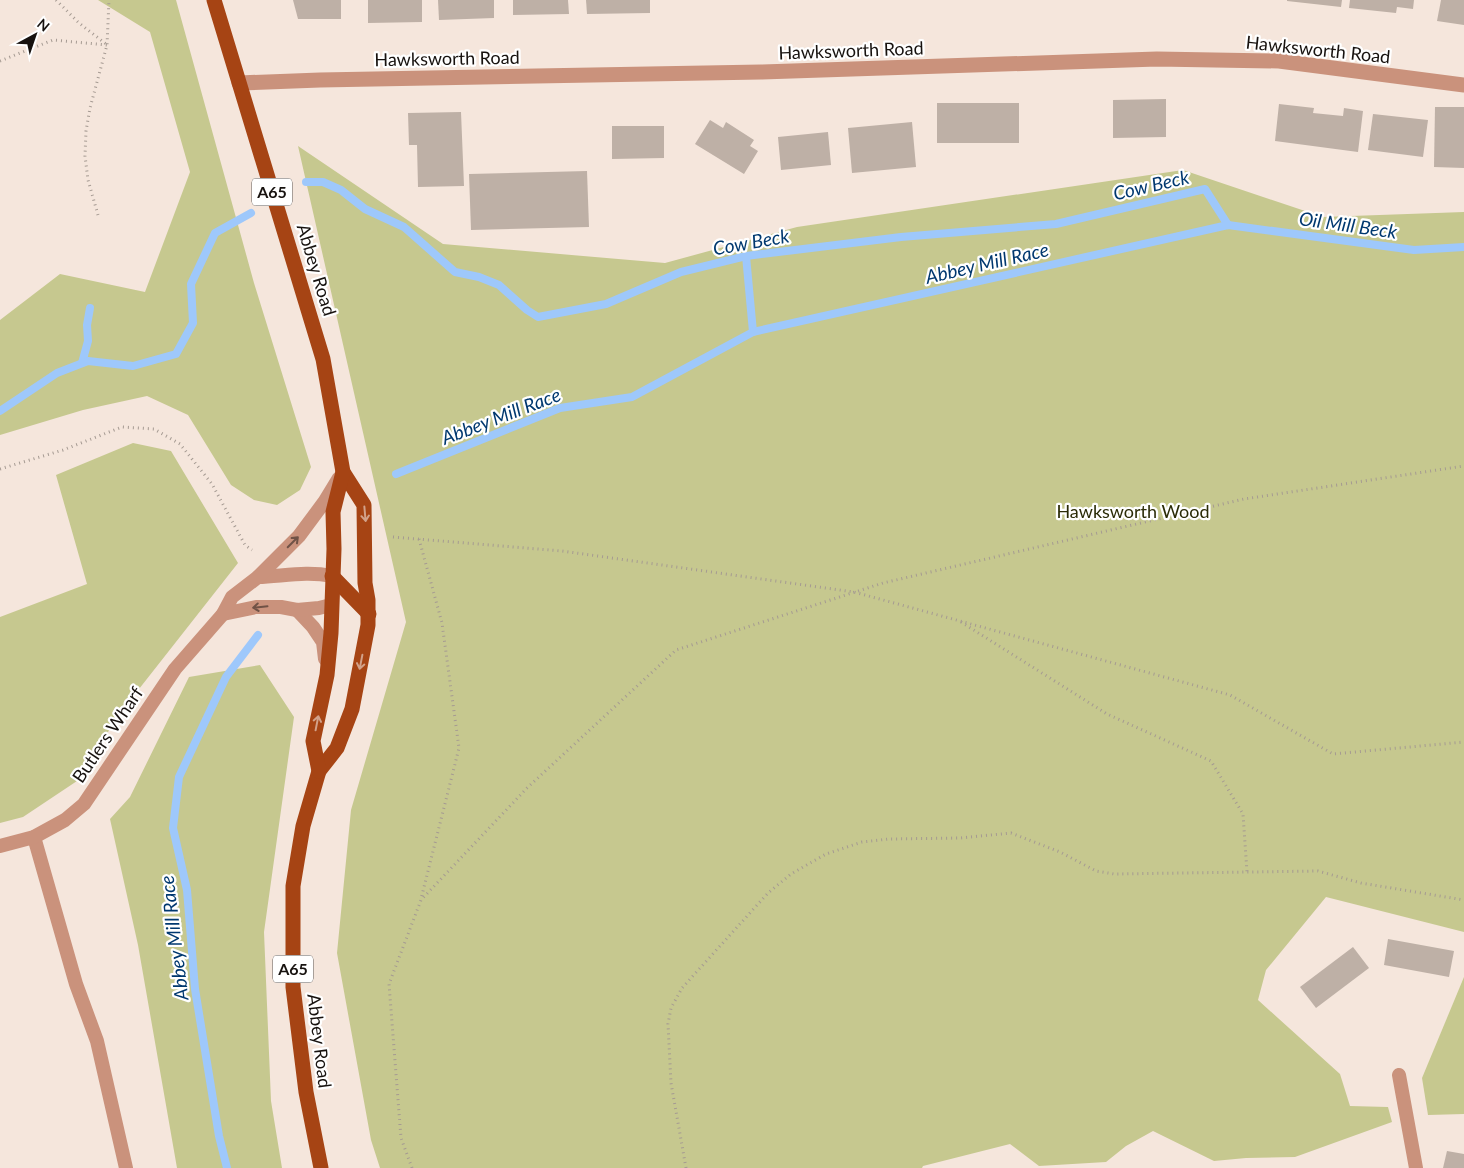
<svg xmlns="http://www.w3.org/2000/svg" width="1464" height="1168" viewBox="0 0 1464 1168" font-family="Lato,sans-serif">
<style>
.green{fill:#c6c88f}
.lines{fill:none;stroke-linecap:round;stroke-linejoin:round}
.stream{stroke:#9ec8fb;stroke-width:8}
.building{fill:#beb0a6}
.path{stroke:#a59a92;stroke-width:3;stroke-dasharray:1 4;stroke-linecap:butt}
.lane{stroke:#ca927c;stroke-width:14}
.street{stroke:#ca927c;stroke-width:15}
.primary{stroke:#a64414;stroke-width:15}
.oneway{stroke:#d2a28a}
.oneway2{stroke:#705246}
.labels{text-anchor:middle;stroke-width:4.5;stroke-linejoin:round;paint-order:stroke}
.shield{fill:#fff;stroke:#5d5957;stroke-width:1}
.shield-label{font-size:16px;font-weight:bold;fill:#17120f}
.street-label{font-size:18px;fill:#17120f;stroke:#fff}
.park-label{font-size:18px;fill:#2b2c07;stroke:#fff}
.water-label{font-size:19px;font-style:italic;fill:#00386f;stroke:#fff}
</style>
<rect width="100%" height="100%" fill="#f5e6dc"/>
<g class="green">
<path d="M98 0H176L254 283 311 467 300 490 277 505 254 500 231 485 188 415 147 396 83 410 0 435V320L60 274 145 292 190 172 150 32Z"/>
<path d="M298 146 443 244 665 263 797 227 1183 170 1323 217 1464 212V932L1326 897 1266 970 1258 1000 1340 1074 1350 1106 1388 1107 1392 1122 1295 1157 1246 1158 1214 1161 1153 1131 1126 1146 1106 1162 1039 1166 1010 1144 923 1166 922 1168H380L371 1140 337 953 351 810 406 622Z"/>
<path d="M133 443 171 451 238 563 117 717 80 779 23 817 0 823V617L87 584 56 475Z"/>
<path d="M260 665 294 717 264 932 271 1101 282 1168H177L138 945 110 819 130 797 189 677Z"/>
<path d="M1464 977V1114L1428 1115 1422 1078Z"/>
</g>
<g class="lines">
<g class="stream">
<path d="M306 182H323L341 190 365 209 404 227 455 272 479 277 499 285 527 310 538 317 606 304 681 272 746 256 901 237 1056 224 1205 189 1228 225"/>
<path d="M746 256 753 332"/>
<path d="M82 363 88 341 87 325 90 308"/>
<path d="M0 411 57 373 88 361 133 366 176 354 193 323 191 284 215 233 251 213"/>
<path d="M396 474 560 408 632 397 753 332 1228 225 1414 250 1464 247"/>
<path d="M227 1168 219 1136 195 989 187 890 173 828 179 777 226 677 258 635"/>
</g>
</g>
<g class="building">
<path d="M293 0H341V19H298Z"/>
<path d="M368 0H422V22L368 23Z"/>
<path d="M438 0H494V18L439 20Z"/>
<path d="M513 0H568L569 14 513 15Z"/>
<path d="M586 0H650V13L587 14Z"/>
<path d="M1287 0H1342L1341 7 1287 1Z"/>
<path d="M1350 0H1414L1413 9 1397 7 1396 13 1349 8Z"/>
<path d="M1441 0H1464V25L1437 21Z"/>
<path d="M1166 99V137L1113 138V100Z"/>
<rect x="937" y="103" width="82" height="40"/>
<path d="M1279 104 1314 108 1313 113 1343 116 1344 108 1363 111 1358 152 1275 141Z"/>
<path d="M1435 107H1464V168L1434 167Z"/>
<path d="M461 112 464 186 418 187 417 145H409L408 113Z"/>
<path d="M1373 114 1428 120 1423 157 1368 150Z"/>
<path d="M710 120 723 128 726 122 754 140 750 146 758 151 744 174 695 144Z"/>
<path d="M912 122 916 167 852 173 848 128Z"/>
<path d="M612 126H664V158L612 159Z"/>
<path d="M828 132 831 165 781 170 778 137Z"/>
<path d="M587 171 589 227 471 230 469 174Z"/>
<path d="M1388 939 1454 951 1449 977 1384 965Z"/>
<path d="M1353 947 1369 968 1316 1008 1300 987Z"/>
<path d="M1447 1151 1464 1154V1168H1443Z"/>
</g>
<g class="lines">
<g class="path">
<path d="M56 0 79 23 106 44"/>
<path d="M0 61 53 40 107 45"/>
<path d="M98 215 88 180 85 156 86 131 90 108 107 45 109 0"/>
<path d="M0 469 63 450 122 427 154 429 180 444 212 484 245 545 252 550"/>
<path d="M393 537 562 551 854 592 1230 695 1333 754 1464 742"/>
<path d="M419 539 442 623 459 748 421 899"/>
<path d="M961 622 1107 714 1211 761 1243 814 1247 872"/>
<path d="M412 1168 401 1138 389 984 421 900 527 788 676 650 883 583 1244 499 1464 466"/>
<path d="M686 1168 671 1083 668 1024 671 1008 682 988 768 893 791 874 826 854 862 842 889 839 960 838 1011 833 1060 852 1096 871 1114 874 1318 871 1361 883 1464 900"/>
</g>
<g class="lane">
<path d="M258 577C284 576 307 571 332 576"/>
<path d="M297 610 313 627 323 642 325 659"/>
<path d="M223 614 256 607H281L297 610 319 608 331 605"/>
<path d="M34 837 76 984 97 1041 126 1168"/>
<path d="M0 846 34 837 65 820 84 804 175 669 223 614 232 597 258 577 299 536 325 501 339 478"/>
<path d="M1399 1075 1416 1168"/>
</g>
<path class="street" d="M239 83 320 80 761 72 1157 59 1279 61 1464 85"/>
<g class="primary">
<path d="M214 0 323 359 343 472 364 505 365 583 368 600V625L352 709 337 748 319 771 303 826 293 886V987L306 1092 321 1168"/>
<path d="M332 576 369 614"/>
<path d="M319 771 313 741 327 675 331 633 334 549 333 512 343 472"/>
</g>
</g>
<defs><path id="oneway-shaft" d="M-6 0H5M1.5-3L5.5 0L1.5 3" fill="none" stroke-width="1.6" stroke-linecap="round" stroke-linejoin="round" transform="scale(1.25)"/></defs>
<g class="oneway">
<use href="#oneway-shaft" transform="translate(365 514) rotate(85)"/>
<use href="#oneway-shaft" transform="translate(361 662) rotate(101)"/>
<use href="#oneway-shaft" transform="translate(317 723) rotate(-79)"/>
</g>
<g class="oneway2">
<use href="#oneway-shaft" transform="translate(293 542) rotate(-45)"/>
<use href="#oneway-shaft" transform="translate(260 607) rotate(174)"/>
</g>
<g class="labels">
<g class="shield">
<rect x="252" y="178.5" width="40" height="27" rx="4"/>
<rect x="273" y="955.5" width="40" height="27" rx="4"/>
</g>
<g class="shield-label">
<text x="272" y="198">A65</text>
<text x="293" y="975">A65</text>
</g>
<g class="street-label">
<text transform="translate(1318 50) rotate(6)" y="6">Hawksworth Road</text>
<text transform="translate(851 51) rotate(-2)" y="6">Hawksworth Road</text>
<text transform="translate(447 59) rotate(-1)" y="6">Hawksworth Road</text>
<text transform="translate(316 270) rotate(73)" y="6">Abbey Road</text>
<text transform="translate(108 735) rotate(-56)" y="6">Butlers Wharf</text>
<text transform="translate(319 1041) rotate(83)" y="6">Abbey Road</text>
</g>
<g class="park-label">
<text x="1133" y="518">Hawksworth Wood</text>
</g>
<g class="water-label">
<text transform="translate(1151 185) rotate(-13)" y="7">Cow Beck</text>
<text transform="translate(1348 225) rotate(8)" y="7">Oil Mill Beck</text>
<text transform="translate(751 242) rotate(-10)" y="7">Cow Beck</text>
<text transform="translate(987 263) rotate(-13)" y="7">Abbey Mill Race</text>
<text transform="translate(501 416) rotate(-21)" y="7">Abbey Mill Race</text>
<text transform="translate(174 938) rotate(-97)" y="7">Abbey Mill Race</text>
</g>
</g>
<g transform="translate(35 35) rotate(40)" stroke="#ffffff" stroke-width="4" paint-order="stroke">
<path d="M0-4L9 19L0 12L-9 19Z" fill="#17120f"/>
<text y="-8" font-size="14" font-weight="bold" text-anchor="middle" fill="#17120f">N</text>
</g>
</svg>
